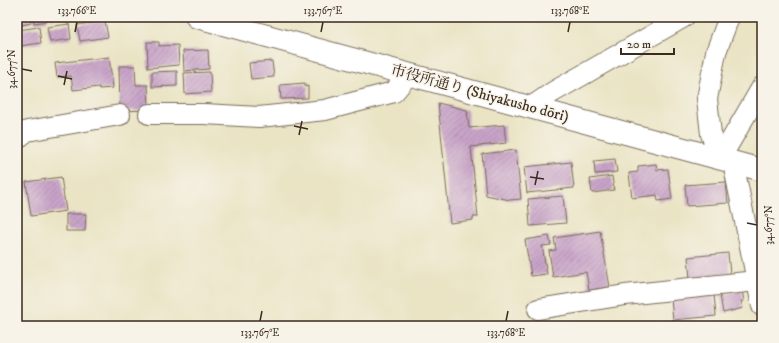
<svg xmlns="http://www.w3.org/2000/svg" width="779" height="343" viewBox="0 0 779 343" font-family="'IM FELL DW Pica','Noto Serif JP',serif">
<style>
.building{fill:url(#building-hatch)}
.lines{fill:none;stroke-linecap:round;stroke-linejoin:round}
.street-casing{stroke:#786b58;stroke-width:22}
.secondary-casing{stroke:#786b58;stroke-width:24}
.street{stroke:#fff;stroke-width:20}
.secondary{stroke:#fff;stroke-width:22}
.ticks{fill:none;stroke:#3b2a1e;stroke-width:1.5}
.labels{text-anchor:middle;stroke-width:3;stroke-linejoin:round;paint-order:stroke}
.street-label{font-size:15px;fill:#3b2a1e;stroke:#f7f3e8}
.neatline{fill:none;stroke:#3b2a1e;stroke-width:1.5}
.ticks-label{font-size:10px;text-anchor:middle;fill:#3b2a1e}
</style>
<defs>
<pattern id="building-hatch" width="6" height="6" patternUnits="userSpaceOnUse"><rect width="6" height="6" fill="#c9a4c9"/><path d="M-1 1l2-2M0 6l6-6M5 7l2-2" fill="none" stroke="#a486a3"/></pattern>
</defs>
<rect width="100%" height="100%" fill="#f7f3e8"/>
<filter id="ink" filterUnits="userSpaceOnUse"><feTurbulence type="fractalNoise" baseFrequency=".025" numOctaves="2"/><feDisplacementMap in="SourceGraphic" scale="8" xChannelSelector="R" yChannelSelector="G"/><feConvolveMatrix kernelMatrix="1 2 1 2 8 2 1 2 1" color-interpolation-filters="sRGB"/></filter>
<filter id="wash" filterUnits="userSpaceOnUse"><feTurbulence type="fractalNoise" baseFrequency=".012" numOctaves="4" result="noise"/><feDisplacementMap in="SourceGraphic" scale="16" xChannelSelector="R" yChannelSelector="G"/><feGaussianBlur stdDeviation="0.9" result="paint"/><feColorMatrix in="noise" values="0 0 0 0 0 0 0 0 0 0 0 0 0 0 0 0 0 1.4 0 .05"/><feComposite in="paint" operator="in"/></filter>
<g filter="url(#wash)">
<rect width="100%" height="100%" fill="#eae4c5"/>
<g id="blocks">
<g class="building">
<path d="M17 17H30L31 23 17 26Z"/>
<path d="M33 17H47V21L34 23Z"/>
<path d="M50 17H60V18L50 19Z"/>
<path d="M105 21 108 37 80 41 77 25Z"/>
<path d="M69 24 71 39 50 42 47 27Z"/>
<path d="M39 27 41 43 20 46 18 30Z"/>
<path d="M147 42H159V46L178 45 179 65 148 68Z"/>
<path d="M208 50 209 69 184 71 183 51Z"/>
<path d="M109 57 113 88 99 89V87L73 90 71 76 57 77 55 63Z"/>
<path d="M272 61 274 77 251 79 249 63Z"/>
<path d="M119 66H135L136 85H148L149 110 120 111Z"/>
<path d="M177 71V86L152 87V72Z"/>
<path d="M210 72 211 92 185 94 184 73Z"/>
<path d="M305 83V87L308 86V98L281 99 280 85Z"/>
<path d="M438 103 467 110 469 128 504 125 506 143 471 147 478 217H473V220L450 223Z"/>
<path d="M516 150 521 199 510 200 486 195 482 154Z"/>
<path d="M615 159 617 172 595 174 594 161Z"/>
<path d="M571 162 574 188 527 193 524 167Z"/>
<path d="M656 164 657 170 668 169 672 199 658 201 657 195 632 198 629 173 638 172V166Z"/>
<path d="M612 176 614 190 592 193 590 179Z"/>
<path d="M61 177 66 211 31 216 26 182Z"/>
<path d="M726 182 728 203 687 206 685 185Z"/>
<path d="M563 196 566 223 530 226 528 199Z"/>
<path d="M66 214H86L85 231H66Z"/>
<path d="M600 231 610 287 589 290 586 272 553 277 549 251 556 250 554 238Z"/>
<path d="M549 236 551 245 542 246 547 274 531 276 525 240Z"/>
<path d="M728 253 730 274 690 279 688 257Z"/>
<path d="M742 290 744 301H741L743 308 723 313 720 295Z"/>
<path d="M714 294 716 316 673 320 671 298Z"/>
</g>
</g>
</g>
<g filter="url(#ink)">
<use href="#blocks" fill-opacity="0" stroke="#786b58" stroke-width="1"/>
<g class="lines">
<g class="street-casing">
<g id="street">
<path d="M531 107 553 92 684 17"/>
<path d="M149 114H204L259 117 325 110 394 92 409 74"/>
<path d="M17 139 27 131 120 115"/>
<path d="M720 159 711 134 707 99 716 52 729 17"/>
<path d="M720 159 762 87"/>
<path d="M733 162 762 306"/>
<path d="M538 309 625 295 756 281"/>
</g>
</g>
<g class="secondary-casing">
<path id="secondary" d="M197 17 762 170"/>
</g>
<use href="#street" class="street"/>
<use href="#secondary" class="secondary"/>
</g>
</g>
<path class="ticks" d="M75 32 77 22M321 32 323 22M568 32 570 22M22 69 32 71M58 76 72 79M64 85 67 71M294 126 308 129M299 135 302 121M530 177 544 179M535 185 538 171M747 223 757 225M260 321 262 311M506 321 508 311"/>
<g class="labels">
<g class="street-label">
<text transform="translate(480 93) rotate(15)" y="5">市役所通り (Shiyakusho dōri)</text>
</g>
</g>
<rect width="779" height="343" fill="none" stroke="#f7f3e8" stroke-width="44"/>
<path d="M621 48v6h53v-6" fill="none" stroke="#3b2a1e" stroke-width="2"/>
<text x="627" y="48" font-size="12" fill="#3b2a1e" stroke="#f7f3e8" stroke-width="3" paint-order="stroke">20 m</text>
<rect x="22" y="22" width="735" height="299" class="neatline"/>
<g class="ticks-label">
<text x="77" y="14">133.766°E</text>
<text x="323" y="14">133.767°E</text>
<text x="570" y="14">133.768°E</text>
<text transform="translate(11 69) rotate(-90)" y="4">34.677°N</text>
<text transform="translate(768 225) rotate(-90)" y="4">34.677°N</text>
<text x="260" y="336">133.767°E</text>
<text x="506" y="336">133.768°E</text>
</g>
</svg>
